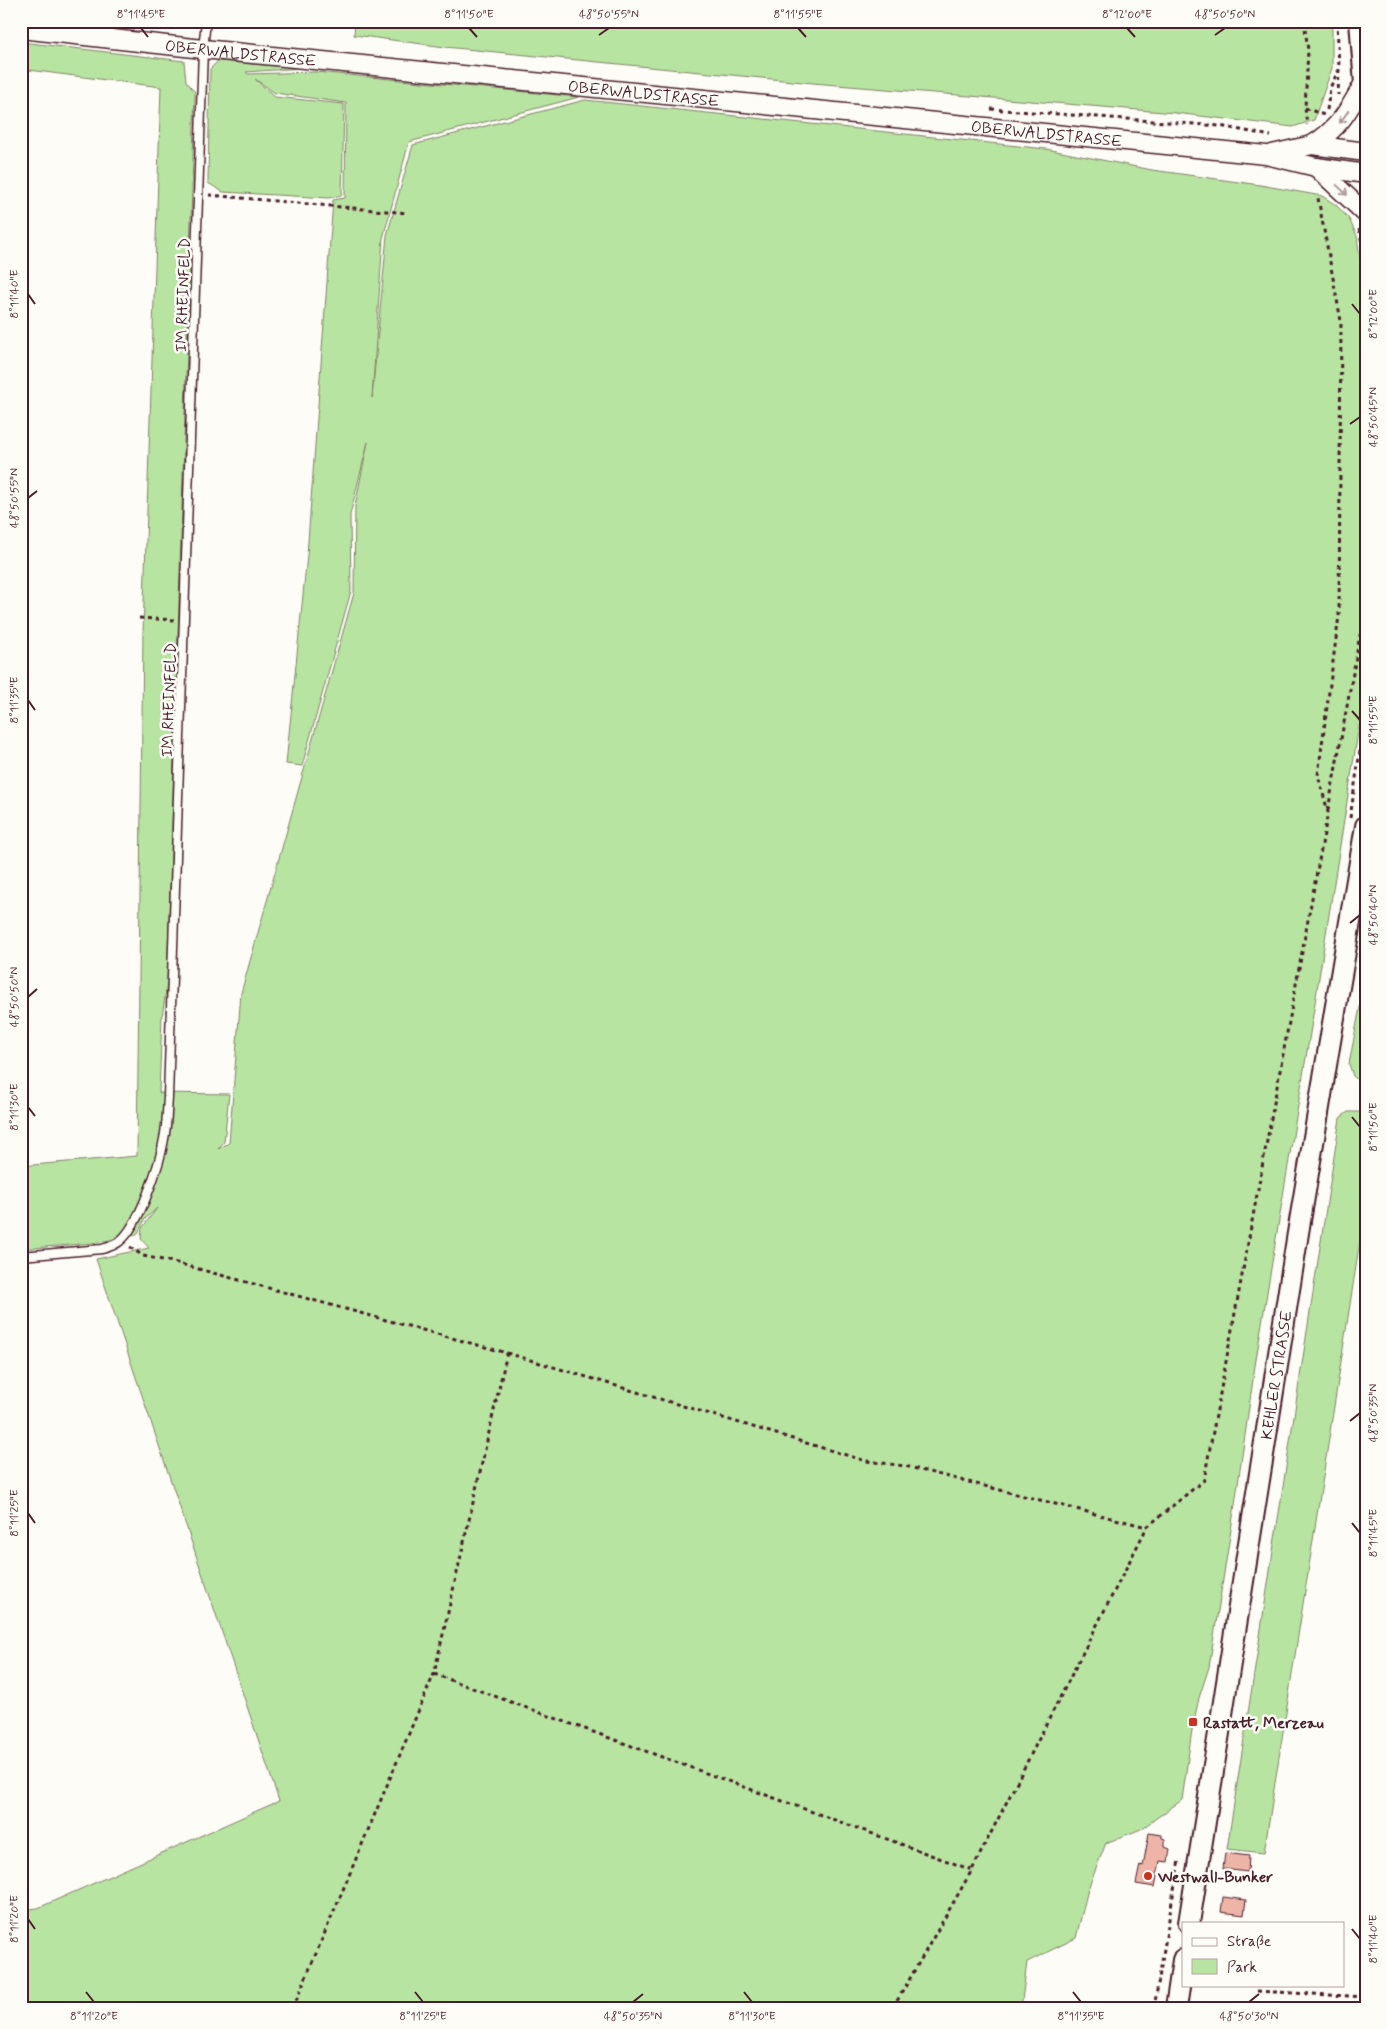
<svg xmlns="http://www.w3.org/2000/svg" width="1387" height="2029" viewBox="0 0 1387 2029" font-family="Mynerve,sans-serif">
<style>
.green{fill:#b8e4a2;stroke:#818266}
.building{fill:#eeb4a7;stroke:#4a1f2b}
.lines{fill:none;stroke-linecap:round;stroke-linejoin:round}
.service-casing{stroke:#4a1f2b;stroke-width:11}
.tertiary-casing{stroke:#4a1f2b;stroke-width:21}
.secondary-casing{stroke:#4a1f2b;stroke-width:24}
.primary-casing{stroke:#4a1f2b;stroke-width:26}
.path{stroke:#4a1f2b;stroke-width:3;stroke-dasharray:4 4;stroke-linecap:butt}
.service{stroke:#fdfcf7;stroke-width:8}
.tertiary{stroke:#fdfcf7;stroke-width:18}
.secondary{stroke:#fdfcf7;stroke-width:20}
.primary{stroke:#fdfcf7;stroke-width:22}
.oneway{stroke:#ac999b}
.ticks{fill:none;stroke:#4a1f2b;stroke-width:2}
.poi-dot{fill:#c8321e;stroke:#fdfcf7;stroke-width:2}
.labels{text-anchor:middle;stroke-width:5;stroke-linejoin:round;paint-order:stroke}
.street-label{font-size:16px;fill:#4a1f2b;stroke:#fdfcf7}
.poi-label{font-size:16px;font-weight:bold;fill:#4a1f2b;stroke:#fdfcf7;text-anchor:start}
.neatline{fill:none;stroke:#4a1f2b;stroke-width:2}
.ticks-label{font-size:12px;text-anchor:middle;fill:#4a1f2b}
</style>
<rect width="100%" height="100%" fill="#fdfcf7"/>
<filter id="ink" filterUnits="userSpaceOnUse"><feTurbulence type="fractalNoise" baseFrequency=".02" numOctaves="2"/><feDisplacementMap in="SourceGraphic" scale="10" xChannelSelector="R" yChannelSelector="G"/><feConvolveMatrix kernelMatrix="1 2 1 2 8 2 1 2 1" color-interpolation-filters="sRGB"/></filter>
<g filter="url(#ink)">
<g class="green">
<path d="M355 21H1332V68L1314 120 1293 127 1175 113 813 83 445 47 354 35Z"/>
<path d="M21 42 184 61 186 81 195 92 167 983 162 1017 159 1093 229 1094 224 1142 218 1149 229 1143 241 993 354 593 355 506 368 442 350 515 351 591 302 766 286 764 307 555 333 200 345 198 346 103 275 93 255 79 275 97 344 104 342 195 329 198 223 192 208 183 210 69 218 61 302 68 246 72 248 74 316 72 579 97 409 142 383 238 372 398 387 235 413 145 585 100 1046 149 1152 170 1260 185 1322 196 1336 205 1349 219 1357 236 1366 302V682L1314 1009 1256 1359 1234 1511 1209 1667 1199 1698 1192 1730 1182 1800 1141 1829 1106 1843 1088 1889 1076 1938 1027 1962 1021 2008H21V1910L38 1908 279 1801 96 1259 149 1248 141 1239 142 1228 157 1208 145 1219 137 1235 93 1243 21 1249V1166L137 1156 143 633 161 87 21 69Z"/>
<path d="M1366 976V1088L1353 1076 1349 1064Z"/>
<path d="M1348 1112H1366V1215H1364L1264 1853 1227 1849 1340 1118Z"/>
</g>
<g class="building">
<path d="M1149 1833 1162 1835V1838L1165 1839V1847L1170 1849 1168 1862 1160 1861 1155 1887 1136 1884 1140 1865 1143 1866Z"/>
<path d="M1225 1853 1249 1856 1248 1872 1223 1869Z"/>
<path d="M1223 1897 1246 1900 1244 1915 1221 1912Z"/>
</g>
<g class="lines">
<g class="service-casing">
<path id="service" d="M21 1256 102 1249C109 1247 114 1246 120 1241 139 1226 160 1164 164 1139 167 1125 167 1111 168 1097L203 49 206 21"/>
</g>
<g class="tertiary-casing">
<g id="tertiary">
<path id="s1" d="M21 29 203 49 1266 155 1316 167 1366 174"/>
<path d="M1312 145C1340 128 1350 108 1365 81"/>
<path d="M1272 154 1312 145 1366 152"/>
<path d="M1316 167 1366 214"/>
</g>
</g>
<g class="secondary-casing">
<g id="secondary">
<path id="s2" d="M1189 1923 1298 1233 1366 826"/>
<path d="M1176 2008 1183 1960"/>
</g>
</g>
<g class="primary-casing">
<path id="primary" d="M1361 21 1366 84"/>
</g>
<g class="path">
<path d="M1304 21 1308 50 1305 108 1307 125"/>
<path d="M1337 21 1339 68 1338 95"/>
<path d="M1305 108 1324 115"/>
<path d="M991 109 1220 126 1271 136"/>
<path d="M1327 110 1330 88 1338 71"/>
<path d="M209 195 408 213"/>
<path d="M1359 229 1366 261"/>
<path d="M139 618 174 620"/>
<path d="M1328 810 1360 635 1366 633"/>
<path d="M1350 818 1366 711"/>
<path d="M130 1247 143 1256 173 1262 507 1353 866 1461 905 1466 1147 1527"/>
<path d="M434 1674 972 1870"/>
<path d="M1257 1991 1366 1997"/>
<path d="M293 2008 434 1674 507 1353"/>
<path d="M893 2008 972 1870 1147 1527 1204 1480 1328 812 1318 775 1339 616 1341 321 1318 198"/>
<path d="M1154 2008 1179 1860"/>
</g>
<use href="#service" class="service"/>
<use href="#tertiary" class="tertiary"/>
<use href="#secondary" class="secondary"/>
<use href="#primary" class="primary"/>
</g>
<defs><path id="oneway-shaft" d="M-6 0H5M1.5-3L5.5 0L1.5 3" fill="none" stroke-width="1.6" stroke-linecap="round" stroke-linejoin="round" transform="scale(1.25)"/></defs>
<g class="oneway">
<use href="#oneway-shaft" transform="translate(1344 117) rotate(125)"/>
<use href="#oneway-shaft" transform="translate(1342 190) rotate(43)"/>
</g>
</g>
<path class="ticks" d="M141 28 148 37M469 28 477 37M798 28 806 37M1127 28 1135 37M599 35 609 28M1215 35 1225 28M28 294 35 304M1352 304 1360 314M1350 424 1360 417M28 498 37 491M28 700 35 710M1352 711 1360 720M1350 923 1360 915M28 997 37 989M28 1107 35 1116M1352 1117 1360 1127M1350 1421 1360 1413M28 1513 35 1523M1352 1523 1360 1533M28 1919 35 1929M1352 1929 1360 1939M86 1992 94 2002M415 1992 423 2002M744 1992 752 2002M1073 1992 1081 2002M633 2002 643 1994M1249 2002 1259 1994"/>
<g class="poi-dot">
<rect x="1188" y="1717" width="10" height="10" rx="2.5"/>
<circle cx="1148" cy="1876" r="5"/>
</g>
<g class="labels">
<g class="street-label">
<text dy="6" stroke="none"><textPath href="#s1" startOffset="221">OBERWALDSTRASSE</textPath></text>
<text dy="6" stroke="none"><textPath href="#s1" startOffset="626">OBERWALDSTRASSE</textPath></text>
<text dy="6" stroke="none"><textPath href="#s1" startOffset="1031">OBERWALDSTRASSE</textPath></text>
<text transform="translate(182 295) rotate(-88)" y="6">IM RHEINFELD</text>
<text transform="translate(168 700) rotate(-88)" y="6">IM RHEINFELD</text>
<text dy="6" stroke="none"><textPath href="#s2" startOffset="555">KEHLER STRASSE</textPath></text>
</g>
<g class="poi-label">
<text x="1203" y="1728">Rastatt, Merzeau</text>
<text x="1158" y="1882">Westwall-Bunker</text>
</g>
</g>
<rect width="1387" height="2029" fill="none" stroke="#fdfcf7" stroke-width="55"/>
<rect x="1182" y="1922" width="162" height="65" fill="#fdfcf7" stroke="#b5a4a5"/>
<rect x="1192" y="1938" width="25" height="8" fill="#fdfcf7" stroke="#b5a4a5"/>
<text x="1227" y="1946" font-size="15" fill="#4a1f2b">Straße</text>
<rect x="1192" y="1959" width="25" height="15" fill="#b8e4a2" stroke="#b5a4a5"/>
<text x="1227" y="1972" font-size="15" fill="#4a1f2b">Park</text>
<rect x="28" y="28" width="1332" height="1974" class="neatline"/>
<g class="ticks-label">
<text x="141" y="18">8°11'45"E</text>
<text x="469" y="18">8°11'50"E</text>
<text x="609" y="18">48°50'55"N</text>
<text x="798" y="18">8°11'55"E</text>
<text x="1127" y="18">8°12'00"E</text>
<text x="1225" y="18">48°50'50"N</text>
<text transform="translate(14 294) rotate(-90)" y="4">8°11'40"E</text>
<text transform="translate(1373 314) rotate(-90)" y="4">8°12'00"E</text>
<text transform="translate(1373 417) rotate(-90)" y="4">48°50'45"N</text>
<text transform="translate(14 498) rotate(-90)" y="4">48°50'55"N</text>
<text transform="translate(14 700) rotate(-90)" y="4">8°11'35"E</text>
<text transform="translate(1373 720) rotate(-90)" y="4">8°11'55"E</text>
<text transform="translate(1373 915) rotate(-90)" y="4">48°50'40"N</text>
<text transform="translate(14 997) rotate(-90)" y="4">48°50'50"N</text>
<text transform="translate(14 1107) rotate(-90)" y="4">8°11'30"E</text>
<text transform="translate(1373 1127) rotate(-90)" y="4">8°11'50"E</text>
<text transform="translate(1373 1413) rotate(-90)" y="4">48°50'35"N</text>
<text transform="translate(14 1513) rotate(-90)" y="4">8°11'25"E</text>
<text transform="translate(1373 1533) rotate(-90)" y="4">8°11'45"E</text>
<text transform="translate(14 1919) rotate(-90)" y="4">8°11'20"E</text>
<text transform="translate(1373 1939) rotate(-90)" y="4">8°11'40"E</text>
<text x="94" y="2020">8°11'20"E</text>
<text x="423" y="2020">8°11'25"E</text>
<text x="633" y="2020">48°50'35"N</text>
<text x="752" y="2020">8°11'30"E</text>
<text x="1081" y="2020">8°11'35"E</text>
<text x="1249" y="2020">48°50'30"N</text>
</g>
</svg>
